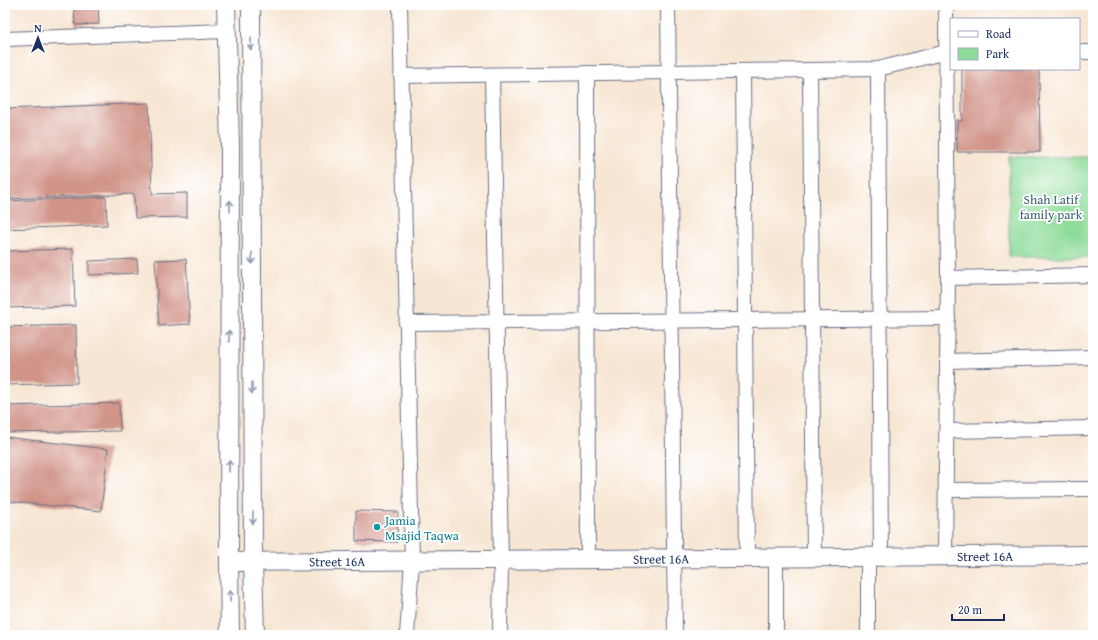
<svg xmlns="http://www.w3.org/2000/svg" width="1098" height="640" viewBox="0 0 1098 640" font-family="'Gentium Book Plus',serif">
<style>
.green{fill:#8ddb99;stroke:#54857c}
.building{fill:#d19489}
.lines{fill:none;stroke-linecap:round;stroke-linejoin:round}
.minor-casing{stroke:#686f87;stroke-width:16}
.tertiary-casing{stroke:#686f87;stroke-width:20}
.minor{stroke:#fff;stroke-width:14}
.tertiary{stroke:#fff;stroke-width:18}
.oneway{stroke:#8d97ae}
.culture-dot{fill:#0f9aa8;stroke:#fff;stroke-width:1.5}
.labels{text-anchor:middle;stroke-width:3.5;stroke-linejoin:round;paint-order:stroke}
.park-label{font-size:13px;fill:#3d6370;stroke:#fff}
.culture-label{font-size:13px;fill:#0d838f;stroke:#fff;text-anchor:start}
.street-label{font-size:13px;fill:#1b2f5e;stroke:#fff}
</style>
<rect width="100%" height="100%" fill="#fff"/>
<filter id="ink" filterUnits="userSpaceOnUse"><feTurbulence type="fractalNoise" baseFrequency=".025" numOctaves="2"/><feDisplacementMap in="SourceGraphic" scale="8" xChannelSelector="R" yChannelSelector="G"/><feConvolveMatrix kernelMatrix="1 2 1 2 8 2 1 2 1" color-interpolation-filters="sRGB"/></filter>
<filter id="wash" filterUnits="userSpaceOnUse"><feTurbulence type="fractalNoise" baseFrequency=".012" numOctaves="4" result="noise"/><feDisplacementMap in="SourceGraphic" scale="16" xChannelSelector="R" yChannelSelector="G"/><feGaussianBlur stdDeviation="0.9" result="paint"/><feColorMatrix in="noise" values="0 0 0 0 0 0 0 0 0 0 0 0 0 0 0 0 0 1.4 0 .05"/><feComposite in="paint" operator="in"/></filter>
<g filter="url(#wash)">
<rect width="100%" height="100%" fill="#f7e6d3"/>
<rect class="green" x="1009" y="157" width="84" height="100"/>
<g id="blocks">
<g class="building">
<path d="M74 5H98L99 24 75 25Z"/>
<path d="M962 69H1039L1040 152H957V121H962Z"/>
<path d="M149 103 152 194 187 193V217L135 218 134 194 5 199V109Z"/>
<path d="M106 197 107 225 5 229V201Z"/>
<path d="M73 249 75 306 5 308V251Z"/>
<path d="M137 259 138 273 89 275V261Z"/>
<path d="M186 259 190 324 159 326 155 260Z"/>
<path d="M76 325 77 383 5 385V327Z"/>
<path d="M119 403 120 431 5 433V406Z"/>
<path d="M5 437 108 449 101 511 5 501Z"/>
<path d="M356 511 398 512 397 542 356 541Z"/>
</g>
</g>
</g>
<g filter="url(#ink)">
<use href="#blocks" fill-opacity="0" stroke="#686f87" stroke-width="1"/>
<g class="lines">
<g class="minor-casing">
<g id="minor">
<path d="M400 5 412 561 407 635"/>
<path d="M668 5 675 635"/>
<path d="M5 39 226 31"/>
<path d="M1079 52H1093"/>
<path d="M878 69 881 557"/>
<path d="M810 70 814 558"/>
<path d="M743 71 747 558"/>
<path d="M587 73 588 560"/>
<path d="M492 75 501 560 500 635"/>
<path d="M401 76 878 69 946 52H951"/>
<path d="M948 278 1093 275"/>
<path d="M406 323 948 318"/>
<path d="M947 361 1093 357"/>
<path d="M947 431 1093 428"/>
<path d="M946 490 1093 489"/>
<path d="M945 556 948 278 946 5"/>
<path d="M868 557V635"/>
<path d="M776 635V558"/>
</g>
</g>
<g class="tertiary-casing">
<g id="tertiary">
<path d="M226 5 230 145 229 562 230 635"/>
<path d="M251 5 253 562 255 635"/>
<path id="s1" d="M229 562 1093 555"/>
</g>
</g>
<use href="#minor" class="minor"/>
<use href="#tertiary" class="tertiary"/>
</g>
<defs><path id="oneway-shaft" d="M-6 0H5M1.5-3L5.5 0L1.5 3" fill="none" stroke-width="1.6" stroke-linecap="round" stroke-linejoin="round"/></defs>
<g class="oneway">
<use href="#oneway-shaft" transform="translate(251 44) rotate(90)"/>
<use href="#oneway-shaft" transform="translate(230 206) rotate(-90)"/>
<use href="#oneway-shaft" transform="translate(252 258) rotate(90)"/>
<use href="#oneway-shaft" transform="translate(229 336) rotate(-90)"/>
<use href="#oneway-shaft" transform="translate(252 388) rotate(90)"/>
<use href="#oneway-shaft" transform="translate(229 466) rotate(-90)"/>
<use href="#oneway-shaft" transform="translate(253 518) rotate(90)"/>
<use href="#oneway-shaft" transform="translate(230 596) rotate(-91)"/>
</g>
</g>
<circle class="culture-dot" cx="377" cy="527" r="4"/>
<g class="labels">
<g class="park-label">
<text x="1051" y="204">Shah Latif<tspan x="1051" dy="15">family park</tspan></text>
</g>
<g class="culture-label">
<text x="385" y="525">Jamia<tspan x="385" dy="15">Msajid Taqwa</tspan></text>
</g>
<g class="street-label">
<text dy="5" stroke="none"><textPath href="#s1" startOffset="756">Street 16A</textPath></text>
<text dy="5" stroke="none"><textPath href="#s1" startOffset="432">Street 16A</textPath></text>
<text dy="5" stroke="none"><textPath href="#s1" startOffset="108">Street 16A</textPath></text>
</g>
</g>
<rect width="1098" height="640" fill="none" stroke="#fff" stroke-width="20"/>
<rect x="950" y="18" width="130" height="52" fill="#ffffff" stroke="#a4acbf"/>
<rect x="958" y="31" width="20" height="6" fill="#ffffff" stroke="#a4acbf"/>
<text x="986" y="38" font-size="12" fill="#1b2f5e">Road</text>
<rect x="958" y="48" width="20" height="12" fill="#8ddb99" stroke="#a4acbf"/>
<text x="986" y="58" font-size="12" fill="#1b2f5e">Park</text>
<g transform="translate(38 38)" stroke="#ffffff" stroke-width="3" paint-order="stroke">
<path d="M0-3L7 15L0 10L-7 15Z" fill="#1b2f5e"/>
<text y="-6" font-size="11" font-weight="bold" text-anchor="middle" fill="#1b2f5e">N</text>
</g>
<path d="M952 614v6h52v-6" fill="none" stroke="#1b2f5e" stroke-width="2"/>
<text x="958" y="614" font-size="12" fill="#1b2f5e" stroke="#ffffff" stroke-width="3" paint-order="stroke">20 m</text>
</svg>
